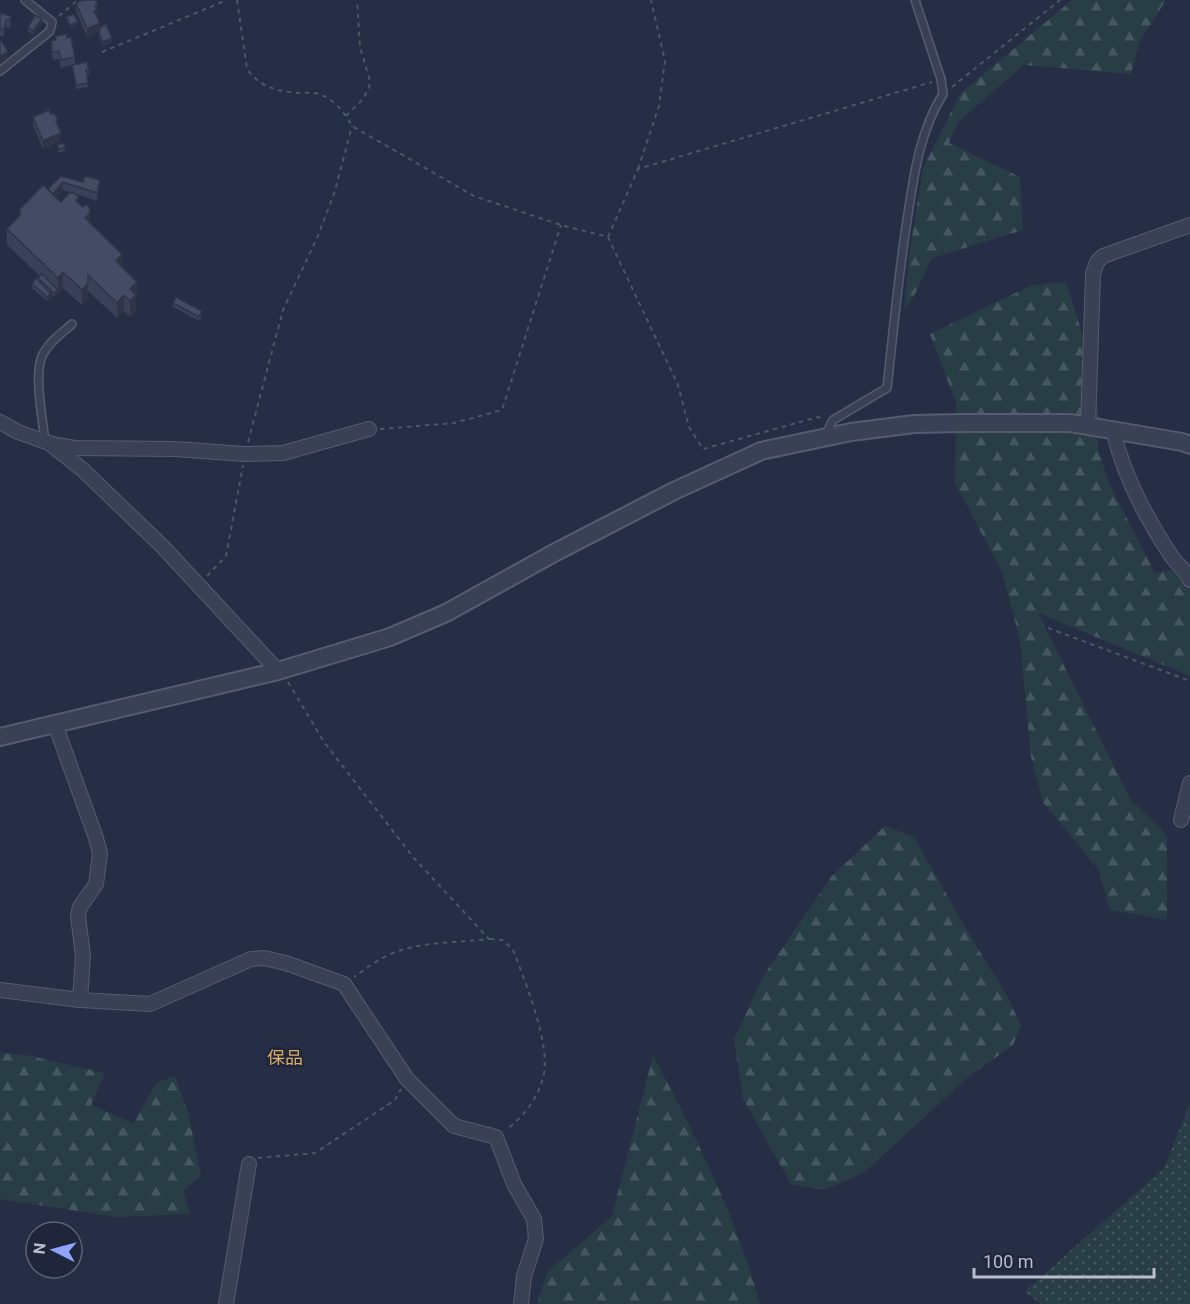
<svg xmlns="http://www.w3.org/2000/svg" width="1190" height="1304" viewBox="0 0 1190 1304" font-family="Roboto,'Noto Sans JP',sans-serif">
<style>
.grass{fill:url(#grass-dots)}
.forest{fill:url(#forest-firs)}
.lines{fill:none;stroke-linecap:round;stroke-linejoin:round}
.service-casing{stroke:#575b6f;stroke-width:10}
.minor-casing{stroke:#575b6f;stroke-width:16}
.tertiary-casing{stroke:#575b6f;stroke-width:20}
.path{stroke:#475a62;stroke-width:2;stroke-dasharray:4.5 4.5;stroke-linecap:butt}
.service{stroke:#3b4154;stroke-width:7}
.minor{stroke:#3b4154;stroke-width:14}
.tertiary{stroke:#3b4154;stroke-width:16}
.wall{fill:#3a4057;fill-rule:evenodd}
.shaded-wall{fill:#2f3447}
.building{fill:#434b65;stroke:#2f3447;stroke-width:1.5}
.labels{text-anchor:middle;stroke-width:5;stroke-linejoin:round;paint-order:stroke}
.quarter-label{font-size:18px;fill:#dbaf66;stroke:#1f253a}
</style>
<defs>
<pattern id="grass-dots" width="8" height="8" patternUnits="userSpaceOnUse" patternTransform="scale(1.5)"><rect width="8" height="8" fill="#283d46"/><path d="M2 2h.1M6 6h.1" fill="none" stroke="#455760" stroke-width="1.8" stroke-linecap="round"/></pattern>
<pattern id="forest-firs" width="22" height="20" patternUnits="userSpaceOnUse" patternTransform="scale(1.5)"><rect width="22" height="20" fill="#283d46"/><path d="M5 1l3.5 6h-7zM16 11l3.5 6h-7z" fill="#455760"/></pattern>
</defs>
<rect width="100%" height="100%" fill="#262e45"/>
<path class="grass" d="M1190 1103V1304H1041L1024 1292 1164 1168Z"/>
<g class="forest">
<path d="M1072 0H1166L1140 41 1131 74 1024 65 958 122 949 143 1020 177 1023 230 932 258 913 298 904 309 909 256 923 168 960 94Z"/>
<path d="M1066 282 1084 339 1099 415 1098 449 1109 484 1155 573 1190 567V676L1038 613 1130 799 1167 835V920L1110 910 1098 869 1043 802 1031 757 1020 639 1001 570 955 483 956 403 930 334 1032 285Z"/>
<path d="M885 826 914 837 972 939 1008 997 1021 1026 1013 1045 966 1079 865 1172 825 1190 791 1184 743 1099 734 1040 762 978 831 877Z"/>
<path d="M0 1053 26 1055 105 1073 91 1105 134 1123 156 1083 175 1076 188 1112 201 1176 183 1191 190 1214 116 1217 0 1199Z"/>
<path d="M653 1055C695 1135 736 1216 760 1304H537L547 1272 612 1216Z"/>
</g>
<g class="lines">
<g class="service-casing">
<g id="service">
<path d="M0 71 50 31 52 22 25 0"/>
<path d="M825 436 833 420 887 388C893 334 898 280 906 227 913 182 918 134 943 94L941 79 915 0"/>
<path d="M45 442C43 420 33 373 43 354 50 341 62 333 72 324"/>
</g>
</g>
<g class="minor-casing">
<g id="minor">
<path d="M0 422 18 432 49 443 83 470 163 547 278 671"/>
<path d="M1088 426 1093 274 1097 262 1103 256 1190 225"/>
<path d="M1113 430C1123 474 1145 516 1170 554 1176 564 1185 569 1190 580"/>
<path d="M51 444 75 448 175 449 245 454 283 453 369 429"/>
<path d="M1181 820 1190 783"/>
<path d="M0 990 80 1000 83 956 78 916 80 907 96 884 100 853 95 835 55 724"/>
<path d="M80 1000 150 1004 251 959 264 958 286 963 344 984 407 1079 454 1126 496 1137 514 1184 534 1219 536 1239 524 1276 521 1304"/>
<path d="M226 1304 249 1164"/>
</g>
</g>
<g class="tertiary-casing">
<path id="tertiary" d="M0 737 278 671 390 637 446 613 554 553 674 491 761 451 851 432 914 424 963 423H1070L1182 442 1190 445"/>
</g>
<g class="path">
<path d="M237 0 247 69C259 87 279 92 300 93 306 93 313 92 319 94 334 99 345 113 352 126L474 196 561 225 608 237 678 385 689 427 703 449 818 417 824 418"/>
<path d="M59 16 78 0"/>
<path d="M102 52 227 0"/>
<path d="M952 87 1060 0"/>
<path d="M346 116 363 99 369 88 370 81 360 47 357 0"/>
<path d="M638 169 659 106 665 61 651 0"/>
<path d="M608 237 638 169 932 82"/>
<path d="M380 429 454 423 502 410 561 225"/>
<path d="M248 442 283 310 317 238 334 194 352 126"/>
<path d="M207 576 226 556 243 465"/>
<path d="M1048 628 1190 681"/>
<path d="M288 682 324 742 413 857 489 939C458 943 423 941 393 953 380 958 365 969 354 977"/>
<path d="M490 939 503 940 513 950C525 981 552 1047 543 1078 537 1100 523 1117 506 1130"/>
<path d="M258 1158 315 1153 395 1100 401 1089"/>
</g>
<use href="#service" class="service"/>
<use href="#minor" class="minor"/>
<use href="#tertiary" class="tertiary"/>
</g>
<g class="wall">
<path d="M76 3 98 12 97 13V17L100 29 112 42 103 46 99 37V31L87 37 76 11Z"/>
<path d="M0 13 11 16 10 28 6 27 4 37 0 36Z"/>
<path d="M42 23 33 35 28 31V27Z"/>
<path d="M55 36 67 38 75 57V64L89 70V74H87L88 87 76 89 72 65 61 68 59 59 53 60 51 49V41H55Z"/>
<path d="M33 117 58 125 61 141 43 149 33 125Z"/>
<path d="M58 144 65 148V151L58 153Z"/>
<path d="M61 176 100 188 97 201 76 194 79 204 90 224 122 267 137 297 136 299V311L130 317 124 311 117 318 88 291V299L82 305 63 288 54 297 51 294V297L47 301 32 288V284L38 280V278L40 276 7 245V229ZM63 190 72 193 61 202 56 197Z"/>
<path d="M173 303 202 315 199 321 173 307Z"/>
</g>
<g class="shaded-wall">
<path d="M98 5V12L97 13V18L94 19 95 6Z"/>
<path d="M42 19V23L33 35V31Z"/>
<path d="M6 20V27L4 37V29Z"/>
<path d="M78 22V26L70 29V25Z"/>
<path d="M100 23V31L87 37V29Z"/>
<path d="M112 38V42L103 46V42Z"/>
<path d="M8 51V58L0 64V57Z"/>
<path d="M61 133V141L43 149V141Z"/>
<path d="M100 180V188L97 201V193Z"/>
<path d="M63 182V190L49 205V197Z"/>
<path d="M90 208V224L85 218Z"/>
<path d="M122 254V270L116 261Z"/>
<path d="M63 272V288L58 293V278Z"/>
<path d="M88 275V299L82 305V290Z"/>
<path d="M137 282V297L136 299V311L130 317V289Z"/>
<path d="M58 290V294L54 297V293Z"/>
<path d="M51 294V297L47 301V297Z"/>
<path d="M124 295V311L117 318V303Z"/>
</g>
<g class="building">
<path d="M83 0H96L98 5 95 6 97 10 94 11 100 23 87 29 76 3Z"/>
<path d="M0 13 11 16 10 20H6L4 29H0Z"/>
<path d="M74 14 78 22 70 25 66 17Z"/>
<path d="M35 15 42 19 33 31 28 27Z"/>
<path d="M106 24 112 38 103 42 99 33 100 27Z"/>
<path d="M67 34V38L71 37 75 57 61 60 59 51 53 52 51 41 56 40 55 36Z"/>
<path d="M0 39 8 51 0 57Z"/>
<path d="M87 62 89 70H86L88 83 76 85 72 65Z"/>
<path d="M49 110 51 114 54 113 58 120 56 121 61 133 43 141 33 117Z"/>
<path d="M64 143 65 148 58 149V144Z"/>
<path d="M61 176 83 182 85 176 100 180 97 193 63 182 53 194 48 189Z"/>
<path d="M43 185 61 202 69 193H74L79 197 76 201 83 207 86 204 90 208V213L85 218 122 254 116 261 137 282 130 289 136 295 130 301 124 295 117 303 88 275V283L82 290 63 272 58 278 7 229 20 215V209Z"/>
<path d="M42 274 58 290 54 293 38 278Z"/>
<path d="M36 278 51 294 47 297 32 284Z"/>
<path d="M176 297 202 311 199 317 173 303Z"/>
</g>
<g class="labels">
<g class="quarter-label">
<text x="285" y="1064">保品</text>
</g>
</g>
<g transform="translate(54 1250) rotate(276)"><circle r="28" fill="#1f253a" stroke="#5d6275" stroke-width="1.5"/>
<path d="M0-4.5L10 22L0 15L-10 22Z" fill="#8fa4fc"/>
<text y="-9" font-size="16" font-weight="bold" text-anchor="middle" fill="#b9bdce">N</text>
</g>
<path d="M974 1268v9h180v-9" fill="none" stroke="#b9bdce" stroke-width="3"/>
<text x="983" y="1268" font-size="18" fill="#b9bdce" stroke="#1f253a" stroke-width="4.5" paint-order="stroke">100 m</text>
</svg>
